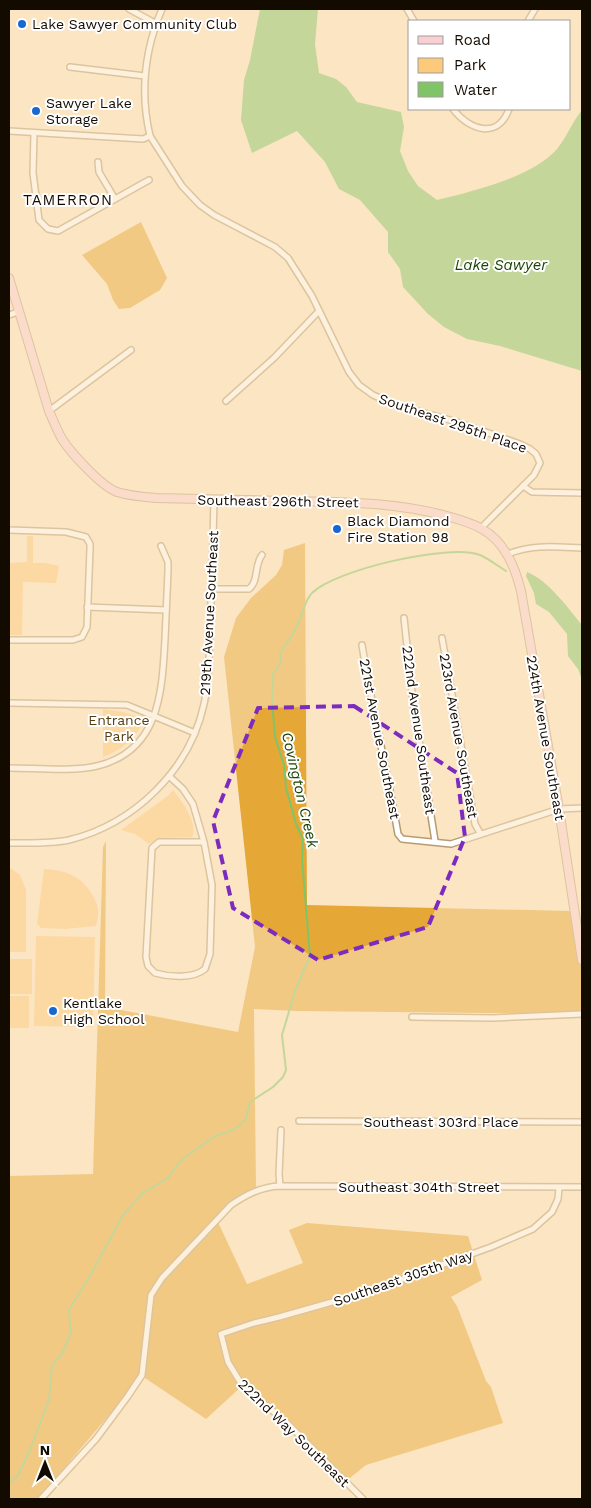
<svg xmlns="http://www.w3.org/2000/svg" width="591" height="1508" viewBox="0 0 591 1508" font-family="'Work Sans',sans-serif">
<style>
.green{fill:#fcca7a}
.forest{fill:#e5a736}
.water{fill:#80c468}
.lines{fill:none;stroke-linecap:round;stroke-linejoin:round}
.stream{stroke:#80c468;stroke-width:2}
.street-casing{stroke:#b79c73;stroke-width:8}
.secondary-casing{stroke:#b79c73;stroke-width:10}
.street{stroke:#fff;stroke-width:5}
.secondary{stroke:#facfd3;stroke-width:8}
.marked{fill:none;stroke:#7b2cbf;stroke-width:4;stroke-dasharray:10 6;stroke-linejoin:round}
.poi-dot{fill:#1968d2;stroke:#fff;stroke-width:2}
.labels{text-anchor:middle;stroke-width:4;stroke-linejoin:round;paint-order:stroke}
.poi-label{font-size:14px;fill:#140b00;stroke:#fff;text-anchor:start}
.street-label{font-size:14px;fill:#140b00;stroke:#fff}
.park-label{font-size:14px;fill:#563d10;stroke:#fff}
.neighbourhood-label{font-size:15px;letter-spacing:1px;fill:#140b00;stroke:#fff}
.water-label{font-size:15px;font-style:italic;fill:#194504;stroke:#fff}
</style>
<rect width="100%" height="100%" fill="#fce5c3"/>
<g class="green">
<path d="M27 536H33V563H45L59 566 56 583 23 582 22 635H9V563L27 562Z"/>
<path d="M103 709 123 712 142 718 143 723C134 740 120 751 103 757Z"/>
<path d="M173 790C181 800 199 824 192 837L161 838 157 839 149 844 135 834 121 830 169 795Z"/>
<path d="M9 867 20 875 26 890V952H9Z"/>
<path d="M44 869C66 870 82 876 93 896 95 900 98 905 98 910 99 915 97 921 96 926L65 929 41 928 37 924Z"/>
<path d="M36 936 95 937 93 1027 34 1026Z"/>
<rect x="9" y="959" width="23" height="35"/>
<rect x="9" y="996" width="20" height="32"/>
</g>
<g class="forest">
<path d="M141 222 167 278 160 290 130 308 119 309 113 300 107 284 82 255Z"/>
<path d="M305 543 307 905 570 911 582 960V1014L296 1011 254 1009 256 1190 243 1196 217 1220 247 1284 303 1263 289 1230 307 1223 468 1236 482 1280 451 1297 457 1306 486 1381 491 1387 503 1423 366 1465 345 1482 288 1424 242 1386 206 1419 142 1376 38 1499H9V1176L93 1174 103 847 106 841 105 1007 238 1032 255 947 224 657 236 618 251 598 276 575 282 565 284 550Z"/>
</g>
<g class="water">
<path d="M260 9H318L315 44 319 73 336 79 346 87 357 102 401 112 404 127 400 151 408 171 418 186 437 200C473 191 533 177 557 149 567 137 572 122 582 110V371L500 346 467 339 444 327 428 314 403 287 400 269 388 252V232L360 200 339 189 325 162 297 131 252 153 241 120 244 80 250 60Z"/>
<path d="M527 572C548 580 568 608 582 625V680L578 669 568 656 567 634 549 612 536 604 534 593 526 576Z"/>
</g>
<g class="lines">
<path class="stream" d="M9 1483 17 1477 30 1450 49 1400 52 1365 62 1354 71 1333 69 1310 91 1274 123 1215 143 1193 168 1178 180 1161 215 1136 233 1130 245 1121 250 1102 273 1087 283 1077 286 1070 282 1035 296 988 310 956 302 859 303 839 296 824 286 788 284 765 275 737 272 701 273 675 281 662 280 653C285 645 292 637 296 628 301 619 305 599 312 593 335 570 449 543 480 555 489 559 498 566 506 571"/>
<g class="street-casing">
<g id="street">
<path d="M129 9 155 23"/>
<path d="M162 9C145 49 140 93 150 136L182 186 200 205 214 215 275 247 288 258 312 296 349 372 359 385 373 395 396 405 457 422 520 444 530 449 536 454 540 463 534 475 481 528"/>
<path d="M407 9 414 21"/>
<path d="M528 21 535 9"/>
<path d="M70 67 145 76"/>
<path d="M453 109C469 130 498 140 509 109"/>
<path d="M9 131 143 139 150 136"/>
<path d="M34 133 33 173 39 220 48 229 58 231 149 180"/>
<path d="M98 162 99 172 115 199"/>
<path d="M9 315 18 312"/>
<path d="M226 401 274 358 319 311"/>
<path d="M49 411 131 350"/>
<path d="M523 486 532 492 582 493"/>
<path d="M9 530 66 532 86 537 90 544V549L87 627 82 637 73 640H9"/>
<path d="M508 554C533 544 556 547 582 548"/>
<path d="M211 589H249C259 581 254 565 262 555"/>
<path d="M87 607 166 610"/>
<path d="M404 618 413 702 435 841"/>
<path d="M442 638 475 824 480 833"/>
<path d="M362 645C372 708 387 770 398 834L402 839 451 844 559 809 582 808"/>
<path d="M9 703 127 705 195 733"/>
<path d="M9 768C34 768 73 772 97 766 160 751 162 692 165 639 166 616 167 594 168 571V562L161 546"/>
<path d="M169 776 183 789 193 804 204 842 212 885 210 954 205 969C193 979 169 977 155 973L148 966 146 957 152 848 159 842H204"/>
<path d="M9 843C28 843 50 844 69 840 134 824 190 770 204 704 210 678 209 651 210 625 212 583 213 541 214 500"/>
<path d="M412 1017 493 1018 582 1014"/>
<path d="M299 1121 582 1122"/>
<path d="M280 1186 279 1174 281 1130"/>
<path d="M41 1499 96 1439 128 1396 142 1375 151 1295 162 1278 231 1205C247 1194 261 1187 280 1186L582 1187"/>
<path d="M363 1499 288 1424 242 1385 228 1362 221 1334 254 1323 279 1317 364 1293 491 1247 533 1229 552 1212 558 1199 559 1188"/>
</g>
</g>
<g class="secondary-casing">
<path id="secondary" d="M9 278 49 411C53 420 57 430 62 439 71 453 101 486 117 492 130 496 143 497 156 498 200 499 244 500 288 501 344 502 401 502 454 518 463 521 474 524 482 529 505 542 515 567 521 591L559 809 582 960"/>
</g>
<use href="#street" class="street"/>
<use href="#secondary" class="secondary"/>
</g>
<path d="M0 0H591V1508H0ZM354 706 457 773 465 837 428 927 318 960 233 908 213 821 258 708Z" fill="#fce5c3" fill-opacity=".55" fill-rule="evenodd"/>
<path class="marked" d="M354 706 457 773 465 837 428 927 318 960 233 908 213 821 258 708Z"/>
<g class="poi-dot">
<circle cx="22" cy="24" r="5"/>
<circle cx="36" cy="111" r="5"/>
<circle cx="337" cy="529" r="5"/>
<circle cx="53" cy="1011" r="5"/>
</g>
<g class="labels">
<g class="poi-label">
<text x="32" y="29">Lake Sawyer Community Club</text>
<text x="46" y="108">Sawyer Lake<tspan x="46" dy="16">Storage</tspan></text>
<text x="347" y="526">Black Diamond<tspan x="347" dy="16">Fire Station 98</tspan></text>
<text x="63" y="1008">Kentlake<tspan x="63" dy="16">High School</tspan></text>
</g>
<g class="street-label">
<text transform="translate(453 423) rotate(19)" y="5">Southeast 295th Place</text>
<text transform="translate(278 501) rotate(1)" y="5">Southeast 296th Street</text>
<text transform="translate(209 613) rotate(-87)" y="5">219th Avenue Southeast</text>
<text transform="translate(419 730) rotate(82)" y="5">222nd Avenue Southeast</text>
<text transform="translate(459 736) rotate(80)" y="5">223rd Avenue Southeast</text>
<text transform="translate(546 738) rotate(80)" y="5">224th Avenue Southeast</text>
<text transform="translate(380 739) rotate(79)" y="5">221st Avenue Southeast</text>
<text x="441" y="1127">Southeast 303rd Place</text>
<text x="419" y="1192">Southeast 304th Street</text>
<text transform="translate(403 1278) rotate(-19)" y="5">Southeast 305th Way</text>
<text transform="translate(294 1433) rotate(44)" y="5">222nd Way Southeast</text>
</g>
<g class="park-label">
<text x="119" y="725">Entrance<tspan x="119" dy="16">Park</tspan></text>
</g>
<g class="neighbourhood-label">
<text x="68" y="205">TAMERRON</text>
</g>
<g class="water-label">
<text x="501" y="270">Lake Sawyer</text>
<text transform="translate(300 790) rotate(77)" y="5">Covington Creek</text>
</g>
</g>
<rect width="591" height="1508" fill="none" stroke="#140b00" stroke-width="20"/>
<rect x="408" y="20" width="162" height="90" fill="#ffffff" stroke="#a19d99"/>
<rect x="418" y="36" width="25" height="8" fill="#facfd3" stroke="#a19d99"/>
<text x="454" y="45" font-size="15" fill="#140b00">Road</text>
<rect x="418" y="58" width="25" height="15" fill="#fcca7a" stroke="#a19d99"/>
<text x="454" y="70" font-size="15" fill="#140b00">Park</text>
<rect x="418" y="82" width="25" height="15" fill="#80c468" stroke="#a19d99"/>
<text x="454" y="95" font-size="15" fill="#140b00">Water</text>
<g transform="translate(45 1463)" stroke="#ffffff" stroke-width="4" paint-order="stroke">
<path d="M0-4L9 19L0 12L-9 19Z" fill="#140b00"/>
<text y="-8" font-size="14" font-weight="bold" text-anchor="middle" fill="#140b00">N</text>
</g>
</svg>
